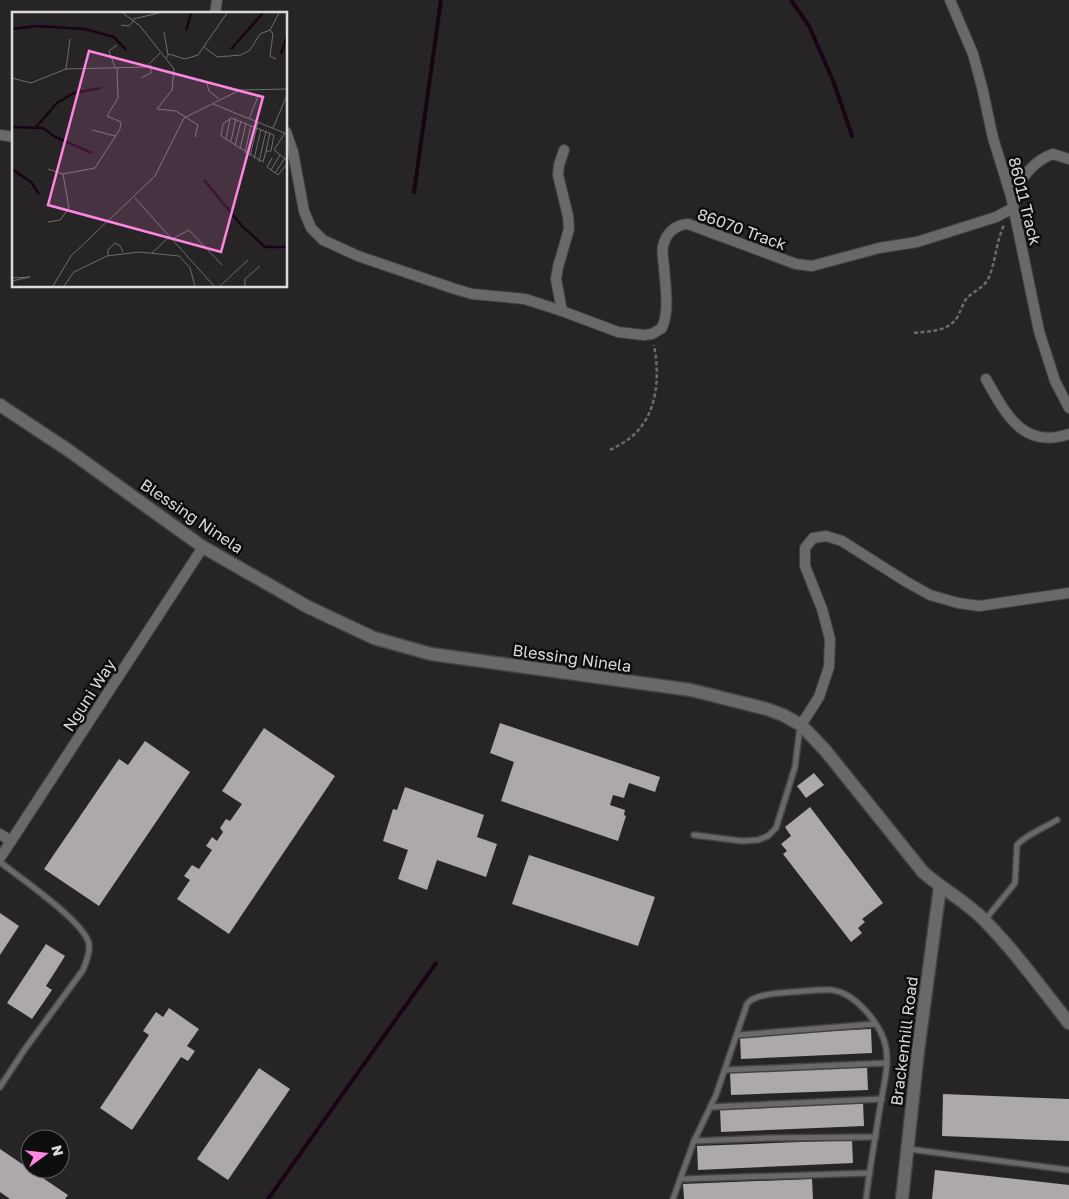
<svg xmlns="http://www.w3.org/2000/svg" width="1069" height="1199" viewBox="0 0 1069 1199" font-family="'Golos Text',sans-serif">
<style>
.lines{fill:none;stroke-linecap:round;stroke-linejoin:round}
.stream{stroke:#1a0315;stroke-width:4}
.building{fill:#aca8ab}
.service-casing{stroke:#454244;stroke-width:8}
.minor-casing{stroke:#454244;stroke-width:12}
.tertiary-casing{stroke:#454244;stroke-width:15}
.path{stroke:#6e6b6d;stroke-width:2.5;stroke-dasharray:4 2.5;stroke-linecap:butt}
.service{stroke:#6b686a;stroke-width:5}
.minor{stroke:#6b686a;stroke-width:10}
.tertiary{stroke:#6b686a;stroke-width:12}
.labels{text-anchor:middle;stroke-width:5;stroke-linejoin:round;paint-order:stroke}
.street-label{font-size:16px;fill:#dcdadb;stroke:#0f0e0f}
.inset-river{fill:none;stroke:#1a0315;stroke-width:2.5}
.inset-road{fill:none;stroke:#6f6d6e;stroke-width:1}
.view{fill:#fe86e1;fill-opacity:0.15;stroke:#fe86e1;stroke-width:2.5}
.inset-edge{fill:none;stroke:#dcdadb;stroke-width:2.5}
</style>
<rect width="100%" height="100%" fill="#272426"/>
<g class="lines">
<g class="stream">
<path d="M791 0 809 26 834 83 852 136"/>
<path d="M414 192 441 0"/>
<path d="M268 1199 436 963"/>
</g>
</g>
<g class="building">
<path d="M500 723 660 777 655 792 629 783 624 798 613 795 610 805 625 810 624 815 626 816 618 841 501 801 514 762 490 753Z"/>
<path d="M264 728 335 776 229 934 177 899 190 880 184 876 192 865 199 869 212 850 206 846 212 837 217 841 223 832 220 828 226 819 230 821 242 804 222 791Z"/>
<path d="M145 741 190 772 99 906 44 869 119 759 128 765Z"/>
<path d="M814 773 824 785 806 798 797 786Z"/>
<path d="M405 787 484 815 477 837 497 844 486 877 437 860 427 890 398 879 408 850 383 841 393 809 397 810Z"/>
<path d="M810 807 883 903 862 919 865 922 858 928 862 933 851 942 783 854 787 851 781 844 791 836 785 827Z"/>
<path d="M529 855 655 897 638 946 512 904Z"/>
<path d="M0 913 19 926 0 955Z"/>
<path d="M46 944 65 956 46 986 52 990 32 1019 7 1003Z"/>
<path d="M169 1008 199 1029 187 1046 195 1051 188 1061 181 1057 132 1130 100 1108 149 1035 143 1031 156 1012 163 1017Z"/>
<path d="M871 1029 872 1053 741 1059 740 1036Z"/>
<path d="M867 1066 868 1090 731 1095 730 1072Z"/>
<path d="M259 1068 290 1089 228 1180 197 1159Z"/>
<path d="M943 1094 1069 1099V1141L942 1136Z"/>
<path d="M863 1102 864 1126 721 1132 720 1108Z"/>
<path d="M852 1140 853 1163 698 1170 697 1146Z"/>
<path d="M0 1149 68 1195 65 1199H10L0 1192Z"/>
<path d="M935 1170 1069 1185V1199H932Z"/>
<path d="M812 1179 813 1199H684L683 1184Z"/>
</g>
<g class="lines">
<g class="service-casing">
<g id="service">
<path d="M694 835 742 841 758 840 768 836 776 828 795 767 800 726"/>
<path d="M0 862C19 877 85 922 89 944 90 952 86 963 83 970L25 1049 0 1087"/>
<path d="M985 920 1015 883 1017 845C1024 836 1046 827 1057 820"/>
<path d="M738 1035 875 1024"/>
<path d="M725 1070 887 1063"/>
<path d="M710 1107 882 1099"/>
<path d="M694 1141 768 1138 876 1137"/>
<path d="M908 1149 1069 1170"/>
<path d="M680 1179 870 1173"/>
<path d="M673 1199 694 1141 716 1095 747 1004C755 992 790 993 804 991 813 991 823 989 831 990 855 992 882 1025 886 1048 889 1065 884 1084 881 1101 876 1133 870 1166 866 1199"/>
</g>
</g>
<g class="minor-casing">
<g id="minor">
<path d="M950 0 973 54 982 87 993 138 1011 196 1039 331 1055 381 1069 408"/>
<path d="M215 14 217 0"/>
<path d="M286 132 293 152 304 211 311 228 323 240 358 256 452 288 472 294 525 299 562 311 618 332 644 335 652 334 662 328C670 309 665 286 664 266 663 260 662 252 663 246 666 233 675 225 688 224L796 264 812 266 879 248 917 242 996 217 1013 208"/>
<path d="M0 135 14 137"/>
<path d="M1011 196C1022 179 1032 161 1053 154L1069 159"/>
<path d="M562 311 556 279 558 267 569 229 568 216 558 175 559 165 564 150"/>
<path d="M986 379C1005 413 1023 450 1069 434"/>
<path d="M801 725 819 697 829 667 830 639 822 609 805 566V548L813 538 826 536 842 541 905 581 930 595 958 603 979 606 1069 593"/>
<path d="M0 834 11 841"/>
<path d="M0 858 203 547"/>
</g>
</g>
<g class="tertiary-casing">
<g id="tertiary">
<path d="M0 405 68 450 203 547 308 607 374 638 431 654 691 690 767 709 783 715 801 725 825 750 923 872C942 889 965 901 983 919 1015 951 1041 988 1069 1023"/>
<path d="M902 1199 918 1051 940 887"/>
</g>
</g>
<g class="path">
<path d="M914 333C930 331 949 332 958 316 961 310 963 303 967 298 974 291 985 287 989 277 996 260 996 242 1004 225"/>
<path d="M610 450C617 446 624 443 630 438 658 416 660 377 654 345"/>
</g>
<use href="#service" class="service"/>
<use href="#minor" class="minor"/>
<use href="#tertiary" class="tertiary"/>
</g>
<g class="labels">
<g class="street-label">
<text transform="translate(1025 201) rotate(76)" y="6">86011 Track</text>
<text transform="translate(742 229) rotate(20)" y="6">86070 Track</text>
<text transform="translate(192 516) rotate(34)" y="6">Blessing Ninela</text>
<text transform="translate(572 658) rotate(8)" y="6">Blessing Ninela</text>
<text transform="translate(89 695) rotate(-57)" y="6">Nguni Way</text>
<text transform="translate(904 1041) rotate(-83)" y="6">Brackenhill Road</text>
</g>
</g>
<g transform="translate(12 12)">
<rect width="275" height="275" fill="#272426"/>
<path class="inset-river" d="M0 17 25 14 73 17 102 25 114 38M174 19 179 1M219 37 251 1M269 42 275 24M0 115 31 116 43 125 80 141M24 115 45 91 62 81 89 76M0 157 19 170 27 182M192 168 230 214 253 235H275"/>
<path class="inset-road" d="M111 1 128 14 162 57 160 78 145 97 164 99 186 113 183 125M121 7 147 1M109 13 117 14 122 8M258 18 267 1M152 20 156 43M192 35 205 45 229 43 238 38 248 22 258 18 261 22 258 44 264 47M154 46 157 42 173 47 186 43 215 1M103 55 97 39 105 33M54 57 58 27M0 66 19 71 54 57 134 55 148 41M129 66 139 61V53M195 72 197 79 207 87M201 92 275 122M219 106 262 123 259 139H254L251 150 209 124 211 112ZM237 107 247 82M261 116 275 83M80 118 103 124M273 121 262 138 275 148M214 127 218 107M219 129 224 106M223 134 229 109M228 137 234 111M254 139 258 121M233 141 239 113M238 144 246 110M260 146 255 155 266 163 275 152M242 147 249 117M247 150 254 119M36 157 51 162M259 158 268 143M263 161 273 146M123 186 202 274M36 210 48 208 57 196 51 162 83 156 108 117 109 110 95 104 106 86 105 55M160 227 177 218 210 253M140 241 158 224M96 244V238L103 231 108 234 111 240M0 266 18 265 0 269M41 274 59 244 143 164 172 106 228 78 275 77M52 274 62 260 95 244 127 240 167 244 178 256 183 274M208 274 236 248M233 274V267L248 254"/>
<path class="view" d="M77 39 251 85 209 240 36 193Z"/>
<rect width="275" height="275" class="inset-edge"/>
</g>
<g transform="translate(45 1154) rotate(75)"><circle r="24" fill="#0f0e0f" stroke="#616061"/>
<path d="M0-4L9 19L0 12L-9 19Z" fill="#fe86e1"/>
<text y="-8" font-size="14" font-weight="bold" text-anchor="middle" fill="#dcdadb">N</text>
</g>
</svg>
